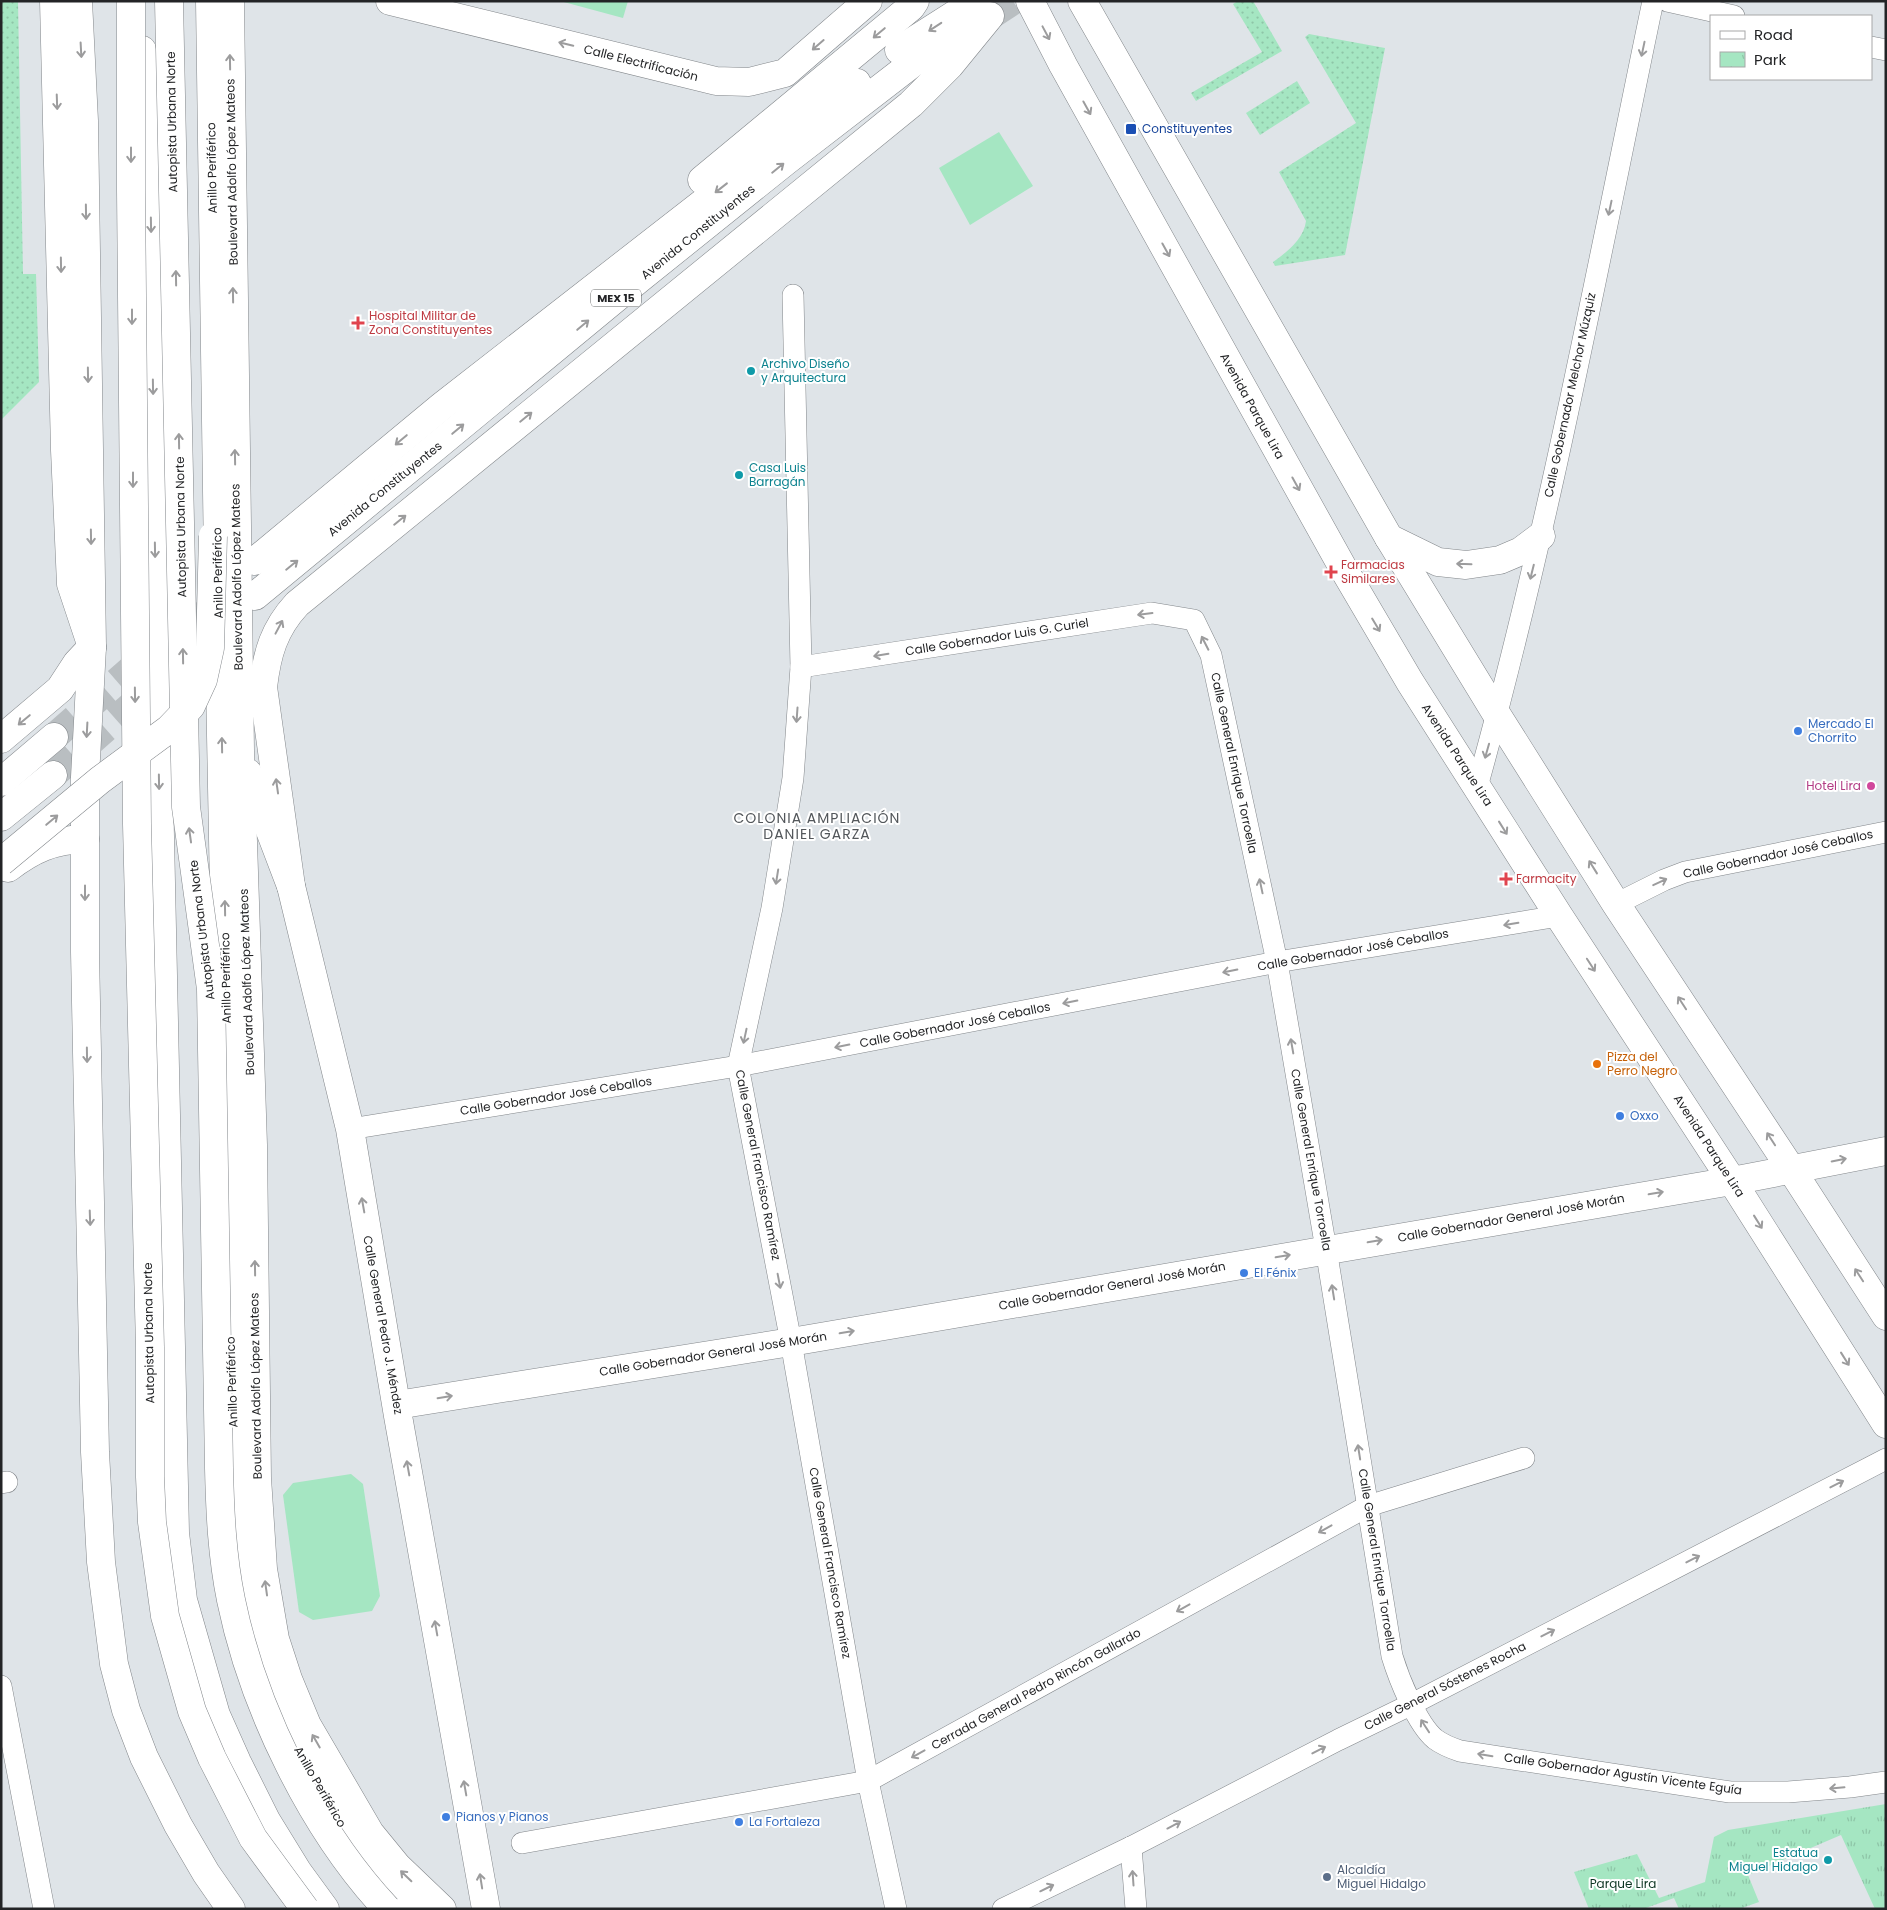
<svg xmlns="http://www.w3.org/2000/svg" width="1887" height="1910" viewBox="0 0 1887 1910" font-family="Poppins,sans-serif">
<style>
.grass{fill:url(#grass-dots)}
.park{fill:url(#park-tufts)}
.pitch{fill:#a5e6c2}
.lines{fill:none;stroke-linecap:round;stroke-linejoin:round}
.primary-tunnel{stroke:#b9bec1;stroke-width:28;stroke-dasharray:28 14;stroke-linecap:butt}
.street-casing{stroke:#82868a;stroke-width:22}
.secondary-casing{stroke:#82868a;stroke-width:29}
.primary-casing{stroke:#82868a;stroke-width:29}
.highway-casing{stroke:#82868a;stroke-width:29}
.street{stroke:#fff;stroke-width:21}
.secondary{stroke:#fff;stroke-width:28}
.primary{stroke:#fff;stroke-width:28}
.highway{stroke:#fff;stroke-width:28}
.highway-bridge-casing{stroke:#82868a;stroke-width:29;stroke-linecap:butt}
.highway-bridge{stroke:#fff;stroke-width:28}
.oneway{stroke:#9c9c9d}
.transit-dot{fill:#1a4fb4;stroke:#fff;stroke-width:2}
.health-dot{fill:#e0444e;stroke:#fff;stroke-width:2}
.culture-dot{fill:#0f9aa8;stroke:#fff;stroke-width:2}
.shop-dot{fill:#3f7fe0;stroke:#fff;stroke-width:2}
.hotel-dot{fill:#d1479c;stroke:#fff;stroke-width:2}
.food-dot{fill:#e8710a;stroke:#fff;stroke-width:2}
.service-dot{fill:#5c6f8a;stroke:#fff;stroke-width:2}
.labels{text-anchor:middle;stroke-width:4;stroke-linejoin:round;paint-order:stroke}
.shield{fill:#fff;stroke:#656667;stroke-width:1}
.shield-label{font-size:11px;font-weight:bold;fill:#232426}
.street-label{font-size:12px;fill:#232426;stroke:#fff}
.transit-label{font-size:12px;fill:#164399;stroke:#fff;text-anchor:start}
.health-label{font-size:12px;fill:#be3a42;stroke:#fff;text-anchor:start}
.culture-label{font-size:12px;fill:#0d838f;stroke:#fff;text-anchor:start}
.shop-label{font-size:12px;fill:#366cbe;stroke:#fff;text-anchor:start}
.hotel-label{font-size:12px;fill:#b23c85;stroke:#fff;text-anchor:end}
.food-label{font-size:12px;fill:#c56008;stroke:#fff;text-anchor:start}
.service-label{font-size:12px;fill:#4e5e75;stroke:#fff;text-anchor:start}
.park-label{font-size:12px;fill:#0c3522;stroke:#fff}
.neighbourhood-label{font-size:14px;letter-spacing:1px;fill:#53575b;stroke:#fff}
</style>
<defs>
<pattern id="grass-dots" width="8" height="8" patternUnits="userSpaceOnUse" patternTransform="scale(1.25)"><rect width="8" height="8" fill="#a5e6c2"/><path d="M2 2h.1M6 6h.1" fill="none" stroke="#8ec5a7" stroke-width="1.8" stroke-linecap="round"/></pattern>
<pattern id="park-tufts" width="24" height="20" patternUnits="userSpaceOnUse" patternTransform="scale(1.25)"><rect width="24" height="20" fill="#a5e6c2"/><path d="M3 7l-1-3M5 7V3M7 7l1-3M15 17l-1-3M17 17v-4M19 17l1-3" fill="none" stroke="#8ec5a7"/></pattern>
</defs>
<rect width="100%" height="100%" fill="#dfe4e8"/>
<g class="grass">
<path d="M1 1H18L23 274H36L39 382 1 420Z"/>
<path d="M1238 1H1253L1282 51 1196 101 1191 93 1262 52 1233 4Z"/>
<path d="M1309 34 1385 48 1345 255 1275 266 1273 262C1287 252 1304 239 1306 221L1279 172 1356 123 1305 37Z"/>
<path d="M1297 81 1310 103 1260 135 1246 113Z"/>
</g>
<path class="park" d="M1886 1804V1909H1875L1841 1835 1748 1875 1759 1902 1739 1909H1679L1674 1898 1643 1909H1589L1574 1872 1637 1854 1659 1898 1705 1882 1714 1837 1728 1830Z"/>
<g class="pitch">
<path d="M560 1H628L623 18Z"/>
<path d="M999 132 1033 186 970 225 939 168Z"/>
<path d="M351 1474 363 1484 380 1596 372 1611 313 1620 299 1612 283 1495 293 1483Z"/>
</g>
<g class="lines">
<g class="primary-tunnel">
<path d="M990 16 1013 1"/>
<path d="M54 737 225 587"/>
<path d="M53 775 151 688"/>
</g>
<g class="street-casing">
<g id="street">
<path d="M1667 1 1734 16"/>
<path d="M1871 47 1886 50"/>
<path d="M793 295 801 667 793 778 772 908 738 1066 791 1342 868 1781 896 1909"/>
<path d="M801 667 1152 613 1194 620 1211 655 1277 962 1326 1249 1392 1656C1399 1679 1417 1724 1435 1739 1443 1745 1451 1748 1460 1751L1730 1792H1788L1850 1787 1886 1782"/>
<path d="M1477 787C1549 528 1598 264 1653 1"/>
<path d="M1616 904 1664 880 1685 872 1886 832"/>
<path d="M350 1129 738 1066 1277 962 1559 916"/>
<path d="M1 1483 7 1482"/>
<path d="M1 1686 44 1909"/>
<path d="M522 1843 868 1781 1368 1506 1524 1458"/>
<path d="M1131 1847 1136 1909"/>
<path d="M1003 1909 1131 1847 1338 1740 1412 1704 1886 1459"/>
</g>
</g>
<g class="secondary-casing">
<g id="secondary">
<path d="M78 1 84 121 92 647 85 777V952L95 1452 101 1562 114 1664 126 1710 144 1757 178 1825 206 1873 231 1909"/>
<path d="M230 1 240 751 253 1145 257 1478 263 1569 275 1639 288 1679 307 1725 370 1833 397 1866 442 1909"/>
<path d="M390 1 716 81 749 82 785 73 868 1"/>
<path d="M1030 1 1063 65 1343 568 1410 682 1559 916 1732 1181 1886 1424"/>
<path d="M1082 1 1389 538 1497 715 1616 904 1791 1169 1886 1316"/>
<path d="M1389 538 1438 562 1466 565 1500 560 1521 551 1541 536"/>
<path d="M248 773 291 886 350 1129 398 1416 486 1909"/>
<path d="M397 1405 791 1342 1732 1181 1886 1151"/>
</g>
</g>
<g class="primary-casing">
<g id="primary">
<path d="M899 50 976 1"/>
<path d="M702 180 911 7 915 1"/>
<path d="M255 561 442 406 857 83"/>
<path d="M255 596 639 279 786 161 913 63 972 27"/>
<path d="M1 782 54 737"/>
<path d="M1 817 53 775"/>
<path d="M291 886 263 687C267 653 274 629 297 604L911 104 950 65 990 16"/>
</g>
</g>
<g class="highway-casing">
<g id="highway">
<path d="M210 1 218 560"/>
<path d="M142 50 151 167 158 744 175 1533 183 1600 216 1715 237 1762 266 1820 298 1872 325 1909"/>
<path d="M219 631C223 830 227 1030 229 1229 230 1302 232 1375 234 1448 235 1490 234 1540 242 1581 266 1702 321 1820 408 1909"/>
<path d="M1 739 60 689 77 663 92 647 71 584 65 450 54 1"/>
<path d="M8 868C33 849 53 840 85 839"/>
</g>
</g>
<use href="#street" class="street"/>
<use href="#secondary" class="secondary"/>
<use href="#primary" class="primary"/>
<use href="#highway" class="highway"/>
<g class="highway-bridge-casing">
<g id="highway-bridge">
<path d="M131 1V190L137 824 150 1347V1477L152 1522 165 1616 192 1711 212 1758 253 1838 305 1909"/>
<path d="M169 1 186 807 211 989 219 1468C220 1512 222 1556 231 1600 253 1707 312 1829 387 1909"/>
<path d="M1 862 100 780 169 729 191 706 203 680 210 648 213 536"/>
</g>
</g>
<use href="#highway-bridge" class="highway-bridge"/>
</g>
<defs><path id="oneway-shaft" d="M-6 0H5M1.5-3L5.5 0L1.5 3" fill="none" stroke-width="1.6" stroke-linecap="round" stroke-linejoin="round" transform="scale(1.25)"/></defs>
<g class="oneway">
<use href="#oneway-shaft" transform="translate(935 27) rotate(147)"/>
<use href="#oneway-shaft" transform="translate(879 33) rotate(140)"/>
<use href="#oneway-shaft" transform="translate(1046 33) rotate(62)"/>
<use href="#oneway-shaft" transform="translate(566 44) rotate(-166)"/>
<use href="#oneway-shaft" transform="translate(818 45) rotate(139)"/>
<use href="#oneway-shaft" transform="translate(1643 49) rotate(102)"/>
<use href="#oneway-shaft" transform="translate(81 50) rotate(87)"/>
<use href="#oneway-shaft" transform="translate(230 62) rotate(-91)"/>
<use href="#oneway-shaft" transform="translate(57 102) rotate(88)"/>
<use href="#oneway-shaft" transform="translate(1087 108) rotate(61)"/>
<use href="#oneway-shaft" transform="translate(131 155) rotate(90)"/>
<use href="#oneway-shaft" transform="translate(778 168) rotate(-39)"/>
<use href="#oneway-shaft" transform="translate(721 188) rotate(142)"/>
<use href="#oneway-shaft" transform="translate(1610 208) rotate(102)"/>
<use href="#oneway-shaft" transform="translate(86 212) rotate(89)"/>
<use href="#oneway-shaft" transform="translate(151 225) rotate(89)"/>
<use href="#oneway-shaft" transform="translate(1166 250) rotate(61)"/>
<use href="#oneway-shaft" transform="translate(61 265) rotate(89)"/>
<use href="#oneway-shaft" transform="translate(176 278) rotate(-91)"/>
<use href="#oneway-shaft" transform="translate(233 295) rotate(-91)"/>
<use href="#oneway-shaft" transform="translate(132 317) rotate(90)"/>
<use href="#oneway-shaft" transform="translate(583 325) rotate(-40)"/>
<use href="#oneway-shaft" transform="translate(88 375) rotate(89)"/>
<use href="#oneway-shaft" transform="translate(153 387) rotate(89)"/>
<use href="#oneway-shaft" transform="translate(526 417) rotate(-39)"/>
<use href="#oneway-shaft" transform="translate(458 429) rotate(-40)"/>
<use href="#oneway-shaft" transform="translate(401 440) rotate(140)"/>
<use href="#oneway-shaft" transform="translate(179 441) rotate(-91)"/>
<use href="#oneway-shaft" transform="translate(235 457) rotate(-91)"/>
<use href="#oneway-shaft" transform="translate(133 480) rotate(90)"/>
<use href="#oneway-shaft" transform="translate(1296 484) rotate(61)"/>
<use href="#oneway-shaft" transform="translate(400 520) rotate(-39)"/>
<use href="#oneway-shaft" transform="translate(91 537) rotate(89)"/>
<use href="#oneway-shaft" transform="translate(155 550) rotate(89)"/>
<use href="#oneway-shaft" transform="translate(1464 564) rotate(-178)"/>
<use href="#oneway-shaft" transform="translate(292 565) rotate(-39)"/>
<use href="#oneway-shaft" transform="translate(1532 572) rotate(104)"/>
<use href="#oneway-shaft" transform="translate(1145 614) rotate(173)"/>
<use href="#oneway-shaft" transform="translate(1376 625) rotate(59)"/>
<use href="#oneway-shaft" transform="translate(279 627) rotate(-62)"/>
<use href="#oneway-shaft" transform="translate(1205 643) rotate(-117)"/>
<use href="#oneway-shaft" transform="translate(881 655) rotate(171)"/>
<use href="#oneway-shaft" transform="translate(183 656) rotate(-91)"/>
<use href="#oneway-shaft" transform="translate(135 695) rotate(89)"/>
<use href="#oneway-shaft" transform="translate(797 715) rotate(94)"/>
<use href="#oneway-shaft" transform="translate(24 720) rotate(140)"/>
<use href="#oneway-shaft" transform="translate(87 730) rotate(93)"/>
<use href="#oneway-shaft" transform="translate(222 745) rotate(-91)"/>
<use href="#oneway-shaft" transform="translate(1487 751) rotate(106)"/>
<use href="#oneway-shaft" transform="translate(159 782) rotate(89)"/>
<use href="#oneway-shaft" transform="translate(277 786) rotate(-98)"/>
<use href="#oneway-shaft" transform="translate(52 820) rotate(-40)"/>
<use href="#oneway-shaft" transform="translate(1503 828) rotate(58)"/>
<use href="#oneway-shaft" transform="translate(190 835) rotate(-98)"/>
<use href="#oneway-shaft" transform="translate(1593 867) rotate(-122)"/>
<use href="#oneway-shaft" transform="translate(777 877) rotate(99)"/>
<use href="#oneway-shaft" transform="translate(1660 882) rotate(-25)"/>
<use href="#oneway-shaft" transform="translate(1261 886) rotate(-102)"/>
<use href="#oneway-shaft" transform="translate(85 893) rotate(90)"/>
<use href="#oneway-shaft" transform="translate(225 908) rotate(-91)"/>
<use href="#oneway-shaft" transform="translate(1511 924) rotate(171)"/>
<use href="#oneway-shaft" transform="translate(1591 965) rotate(57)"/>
<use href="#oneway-shaft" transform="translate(1230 971) rotate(169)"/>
<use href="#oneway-shaft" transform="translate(1070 1002) rotate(169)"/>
<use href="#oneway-shaft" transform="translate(1682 1003) rotate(-123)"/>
<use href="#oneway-shaft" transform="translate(745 1036) rotate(102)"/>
<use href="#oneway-shaft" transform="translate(842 1046) rotate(169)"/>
<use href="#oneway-shaft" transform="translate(1292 1046) rotate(-100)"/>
<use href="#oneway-shaft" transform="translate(87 1055) rotate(89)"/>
<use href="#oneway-shaft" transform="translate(1771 1139) rotate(-123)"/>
<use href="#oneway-shaft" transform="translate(1839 1160) rotate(-11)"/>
<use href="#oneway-shaft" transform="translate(1656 1193) rotate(-10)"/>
<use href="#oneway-shaft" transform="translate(363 1205) rotate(-100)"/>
<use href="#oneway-shaft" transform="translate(90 1218) rotate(88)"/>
<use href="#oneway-shaft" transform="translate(1758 1222) rotate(58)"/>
<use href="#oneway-shaft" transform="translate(1375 1241) rotate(-10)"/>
<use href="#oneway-shaft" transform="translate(1283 1256) rotate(-10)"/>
<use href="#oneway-shaft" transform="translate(255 1268) rotate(-91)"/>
<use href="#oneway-shaft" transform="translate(1859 1275) rotate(-123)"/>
<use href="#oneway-shaft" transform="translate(779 1281) rotate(79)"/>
<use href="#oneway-shaft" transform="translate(1333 1292) rotate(-99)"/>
<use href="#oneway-shaft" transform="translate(847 1332) rotate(-10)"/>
<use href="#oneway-shaft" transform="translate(1845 1359) rotate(58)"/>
<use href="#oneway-shaft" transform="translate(445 1397) rotate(-9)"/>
<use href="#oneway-shaft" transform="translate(1359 1452) rotate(-99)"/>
<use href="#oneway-shaft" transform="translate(408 1468) rotate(-100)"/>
<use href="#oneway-shaft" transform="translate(1837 1484) rotate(-27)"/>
<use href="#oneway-shaft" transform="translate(1325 1529) rotate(151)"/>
<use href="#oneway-shaft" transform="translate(1693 1559) rotate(-27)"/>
<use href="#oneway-shaft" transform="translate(266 1588) rotate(-98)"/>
<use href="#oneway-shaft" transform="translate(1183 1608) rotate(151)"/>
<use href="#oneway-shaft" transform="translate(436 1628) rotate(-100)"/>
<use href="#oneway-shaft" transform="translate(1548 1633) rotate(-27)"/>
<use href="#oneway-shaft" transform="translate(1425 1726) rotate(-123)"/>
<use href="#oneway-shaft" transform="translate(316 1741) rotate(-120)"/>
<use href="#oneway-shaft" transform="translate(1319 1750) rotate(-27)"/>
<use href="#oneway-shaft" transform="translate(918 1754) rotate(151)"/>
<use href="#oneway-shaft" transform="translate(1485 1755) rotate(-171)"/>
<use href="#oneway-shaft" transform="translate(465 1788) rotate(-100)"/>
<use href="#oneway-shaft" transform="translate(1837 1788) rotate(175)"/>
<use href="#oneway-shaft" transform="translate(1174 1825) rotate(-28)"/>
<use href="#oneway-shaft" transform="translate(406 1876) rotate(-136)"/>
<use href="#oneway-shaft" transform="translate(1133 1878) rotate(-94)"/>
<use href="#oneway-shaft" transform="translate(481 1881) rotate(-99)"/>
<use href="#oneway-shaft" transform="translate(1047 1888) rotate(-26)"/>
</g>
<rect class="transit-dot" x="1125" y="123" width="12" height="12" rx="2.5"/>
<g class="health-dot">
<path d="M355.5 315.5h5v5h5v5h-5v5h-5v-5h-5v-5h5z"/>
<path d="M1328.5 564.5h5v5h5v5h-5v5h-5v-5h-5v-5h5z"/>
<path d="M1503.5 871.5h5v5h5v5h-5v5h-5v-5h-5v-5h5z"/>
</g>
<g class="culture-dot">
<circle cx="751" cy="371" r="5"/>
<circle cx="739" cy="475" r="5"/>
<circle cx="1828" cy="1860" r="5"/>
</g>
<g class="shop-dot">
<circle cx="1798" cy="731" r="5"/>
<circle cx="1620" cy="1116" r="5"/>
<circle cx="1244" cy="1273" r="5"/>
<circle cx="446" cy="1817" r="5"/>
<circle cx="739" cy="1822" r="5"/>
</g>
<circle class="hotel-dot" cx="1871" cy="786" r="5"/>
<circle class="food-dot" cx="1597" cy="1064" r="5"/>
<circle class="service-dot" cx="1327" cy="1877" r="5"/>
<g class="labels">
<rect class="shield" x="591" y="289.5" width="50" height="17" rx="4"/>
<g class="shield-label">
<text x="616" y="302">MEX 15</text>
</g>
<g class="street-label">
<text transform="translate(641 63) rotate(14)" y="4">Calle Electrificación</text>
<text transform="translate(172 122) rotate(-91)" y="4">Autopista Urbana Norte</text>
<text transform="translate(212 168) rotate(-91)" y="4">Anillo Periférico</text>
<text transform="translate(232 172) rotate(-91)" y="4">Boulevard Adolfo López Mateos</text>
<text transform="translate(698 232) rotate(-39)" y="4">Avenida Constituyentes</text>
<text transform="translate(1570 395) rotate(-78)" y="4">Calle Gobernador Melchor Múzquiz</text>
<text transform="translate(1252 406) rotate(61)" y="4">Avenida Parque Lira</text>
<text transform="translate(385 489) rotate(-39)" y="4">Avenida Constituyentes</text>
<text transform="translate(181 527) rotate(-91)" y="4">Autopista Urbana Norte</text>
<text transform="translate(218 573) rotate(-91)" y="4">Anillo Periférico</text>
<text transform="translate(237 577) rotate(-91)" y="4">Boulevard Adolfo López Mateos</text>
<text transform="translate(997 637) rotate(-9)" y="4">Calle Gobernador Luis G. Curiel</text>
<text transform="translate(1457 755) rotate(57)" y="4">Avenida Parque Lira</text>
<text transform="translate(1234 763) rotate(78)" y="4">Calle General Enrique Torroella</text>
<text transform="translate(1778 854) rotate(-12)" y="4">Calle Gobernador José Ceballos</text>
<text transform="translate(202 930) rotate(-97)" y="4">Autopista Urbana Norte</text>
<text transform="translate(1353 950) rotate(-10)" y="4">Calle Gobernador José Ceballos</text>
<text transform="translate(226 978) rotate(-91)" y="4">Anillo Periférico</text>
<text transform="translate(247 982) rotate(-92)" y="4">Boulevard Adolfo López Mateos</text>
<text transform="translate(955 1025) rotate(-11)" y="4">Calle Gobernador José Ceballos</text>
<text transform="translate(556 1096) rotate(-9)" y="4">Calle Gobernador José Ceballos</text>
<text transform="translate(1709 1146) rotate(57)" y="4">Avenida Parque Lira</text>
<text transform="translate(1311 1160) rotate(80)" y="4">Calle General Enrique Torroella</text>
<text transform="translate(758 1165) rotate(79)" y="4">Calle General Francisco Ramírez</text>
<text transform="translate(1511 1218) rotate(-10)" y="4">Calle Gobernador General José Morán</text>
<text transform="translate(1112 1286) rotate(-10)" y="4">Calle Gobernador General José Morán</text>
<text transform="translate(383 1325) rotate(80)" y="4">Calle General Pedro J. Méndez</text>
<text transform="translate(149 1333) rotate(-91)" y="4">Autopista Urbana Norte</text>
<text transform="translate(713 1354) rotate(-9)" y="4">Calle Gobernador General José Morán</text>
<text transform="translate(232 1382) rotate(-92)" y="4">Anillo Periférico</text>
<text transform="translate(256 1386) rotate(-91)" y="4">Boulevard Adolfo López Mateos</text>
<text transform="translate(1377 1560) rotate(81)" y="4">Calle General Enrique Torroella</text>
<text transform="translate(830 1563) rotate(80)" y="4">Calle General Francisco Ramírez</text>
<text transform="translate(1445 1686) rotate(-27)" y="4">Calle General Sóstenes Rocha</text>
<text transform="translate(1036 1689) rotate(-29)" y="4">Cerrada General Pedro Rincón Gallardo</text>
<text transform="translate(1623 1774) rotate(8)" y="4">Calle Gobernador Agustín Vicente Eguía</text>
<text transform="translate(320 1787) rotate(60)" y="4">Anillo Periférico</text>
</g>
<g class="transit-label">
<text x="1142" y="133">Constituyentes</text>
</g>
<g class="health-label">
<text x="369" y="320">Hospital Militar de<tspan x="369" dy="14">Zona Constituyentes</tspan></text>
<text x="1341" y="569">Farmacias<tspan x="1341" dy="14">Similares</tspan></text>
<text x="1516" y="883">Farmacity</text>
</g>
<g class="culture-label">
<text x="761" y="368">Archivo Diseño<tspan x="761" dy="14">y Arquitectura</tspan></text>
<text x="749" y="472">Casa Luis<tspan x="749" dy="14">Barragán</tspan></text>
<text x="1818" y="1857" text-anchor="end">Estatua<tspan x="1818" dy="14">Miguel Hidalgo</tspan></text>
</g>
<g class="shop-label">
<text x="1808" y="728">Mercado El<tspan x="1808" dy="14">Chorrito</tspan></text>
<text x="1630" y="1120">Oxxo</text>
<text x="1254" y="1277">El Fénix</text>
<text x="456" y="1821">Pianos y Pianos</text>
<text x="749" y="1826">La Fortaleza</text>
</g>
<g class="hotel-label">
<text x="1861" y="790">Hotel Lira</text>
</g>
<g class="food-label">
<text x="1607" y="1061">Pizza del<tspan x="1607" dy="14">Perro Negro</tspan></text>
</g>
<g class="service-label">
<text x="1337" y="1874">Alcaldía<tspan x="1337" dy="14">Miguel Hidalgo</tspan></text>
</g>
<g class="park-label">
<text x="1623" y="1888">Parque Lira</text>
</g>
<g class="neighbourhood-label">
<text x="817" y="823">COLONIA AMPLIACIÓN<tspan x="817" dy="16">DANIEL GARZA</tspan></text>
</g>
</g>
<rect width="1887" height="1910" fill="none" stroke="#232426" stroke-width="5"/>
<rect x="1710" y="15" width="162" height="65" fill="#ffffff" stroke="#a7a7a8"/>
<rect x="1720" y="31" width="25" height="8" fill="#ffffff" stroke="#a7a7a8"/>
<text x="1754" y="40" font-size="15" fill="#232426">Road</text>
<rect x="1720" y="52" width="25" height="15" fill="url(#park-tufts)" stroke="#a7a7a8"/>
<text x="1754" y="65" font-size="15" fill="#232426">Park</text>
</svg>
